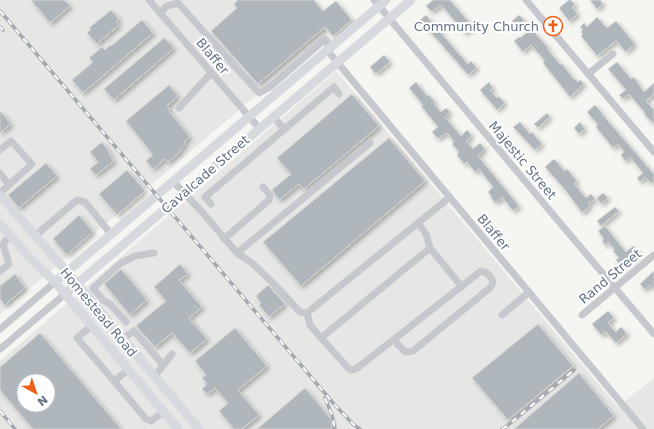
<svg xmlns="http://www.w3.org/2000/svg" width="654" height="429" viewBox="0 0 654 429" font-family="'DejaVu Sans',sans-serif">
<style>
.built{fill:#e6e7e5;fill-rule:evenodd}
.building{fill:#afb6bc;stroke:#d7d7d4;fill-rule:evenodd;filter:url(#shadow)}
.lines{fill:none;stroke-linecap:round;stroke-linejoin:round}
.minor{stroke:#c5c8cc;stroke-width:7}
.major{stroke:#d6dadf;stroke-width:9}
.rail-casing{stroke:#a5aab1;stroke-width:3.5}
.rail{stroke:#fff;stroke-width:2;stroke-dasharray:6;stroke-linecap:butt}
.labels{text-anchor:middle;stroke-width:4;stroke-linejoin:round;paint-order:stroke}
.poi-label{font-size:13px;fill:#627285;stroke:#fff;text-anchor:end}
.street-label{font-size:13px;fill:#627285;stroke:#fff}
</style>
<defs>
<filter id="shadow"><feDropShadow dx="2.5" dy="2.5" stdDeviation="2" flood-color="#0004"/></filter>
</defs>
<rect width="100%" height="100%" fill="#f5f6f1"/>
<g class="built">
<path d="M0 0H300L328 34 0 314Z"/>
<path d="M336 71 618 407 654 378V429H0V361ZM24 381H48V405H24Z"/>
</g>
<g class="building">
<path d="M31 0H64L70 6 50 23Z"/>
<path d="M238 0H314L323 11 336 1 352 20 333 36 325 27 258 84 211 31 237 8 234 4Z"/>
<path d="M433 0H450L473 27 465 33 441 5 432 12 426 6Z"/>
<path d="M569 0H571L575 5 572 7 578 14 569 21 559 8Z"/>
<path d="M590 0H600L603 4 597 9Z"/>
<path d="M111 10 119 19 116 22 119 25 97 44 87 33 91 29 89 28Z"/>
<path d="M426 15 434 25 437 22 442 28 439 31 468 64 471 61 477 68 468 75 420 20Z"/>
<path d="M519 15 524 20 517 27 512 21Z"/>
<path d="M597 17 607 28 616 21 635 44 626 52 616 41 597 56 581 36 583 34 581 32 583 30 580 27 584 23 587 27Z"/>
<path d="M142 20 153 33 83 93 72 80 93 62 89 58 102 47 105 50 110 45 111 46Z"/>
<path d="M531 29 548 47 547 49 561 65 562 64 573 78 578 82 580 80 584 84 570 97 543 63 545 61 531 45 523 52 514 41 519 37 520 38Z"/>
<path d="M164 38 174 48 114 100 104 89Z"/>
<path d="M384 55 390 62 376 74 370 67Z"/>
<path d="M617 62 631 79 634 77 644 92 654 83V94L646 101 654 110V124L644 114 645 113 629 94 623 99 619 95 626 90 608 69Z"/>
<path d="M416 82 427 96 429 95 435 102 433 103 441 112 446 108 450 112 445 117 461 136 467 130 472 136 466 141 473 149 480 143 485 149 478 156 519 206 513 211 502 197 496 203 491 198 492 197 488 192 493 187 479 169 475 172 467 162 464 164 457 155 459 152 452 144 454 142 448 134 446 133 438 139 432 132 438 127 421 106 423 105 409 88Z"/>
<path d="M489 82 493 88 490 90 497 98 498 96 505 103 497 110 480 90Z"/>
<path d="M169 85 178 96 167 106 170 110 169 111 190 137 184 142 186 144 180 150 181 151 168 162 165 159 153 169 146 161 153 155 126 121Z"/>
<path d="M352 94 379 126 304 189 299 184 279 200 272 190 291 174 277 158Z"/>
<path d="M595 105 602 113V114L654 174V180L651 183 645 177 640 182 637 178 643 173 630 157 625 161 621 155 624 152 618 144 613 148 596 127 598 125 587 112Z"/>
<path d="M0 111 11 124 0 133Z"/>
<path d="M547 113 550 117 538 128 534 124Z"/>
<path d="M520 122 530 134 532 132 542 144 535 150 513 127Z"/>
<path d="M580 122 585 129 579 134 574 128Z"/>
<path d="M389 138 425 181 301 286 263 242Z"/>
<path d="M102 142 110 153 109 154 114 161 96 175 90 169 98 162 90 152Z"/>
<path d="M554 159 565 171 567 169 577 181 574 183 586 198 591 194 595 199 588 204 590 206 582 213 566 191 545 167Z"/>
<path d="M46 163 57 176 19 208 8 195Z"/>
<path d="M127 170 145 191 117 215 99 194Z"/>
<path d="M603 193 608 198 601 204 597 198Z"/>
<path d="M615 207 619 211 601 226 597 221Z"/>
<path d="M79 215 93 232 67 255 53 239Z"/>
<path d="M605 226 626 252 633 246 639 253 622 267 616 260 619 258 613 251 615 250 608 242 605 245 602 240 604 239 598 231Z"/>
<path d="M180 264 188 274 179 280 202 307 189 318 207 339 190 353 172 333 155 347 136 326 166 301 154 287Z"/>
<path d="M121 269 147 300 130 315 104 284Z"/>
<path d="M654 271V289L650 285 645 290 640 284Z"/>
<path d="M15 274 25 288 5 305 0 299V286Z"/>
<path d="M268 285 285 304 269 317 259 305 261 303 256 296Z"/>
<path d="M608 311 614 318 608 323 616 332 621 327 627 334 616 343 606 332 601 335 592 324Z"/>
<path d="M538 324 573 366 508 420 472 378Z"/>
<path d="M235 328 267 366 238 390 259 415 242 429H234L219 411 228 403 215 388 207 394 202 389 207 384 202 378 206 375 195 361Z"/>
<path d="M40 333 121 429H33L0 390V367ZM24 381H48V405H24Z"/>
<path d="M579 373 614 416 598 429H514Z"/>
<path d="M305 388 331 419 332 427 330 429H257Z"/>
</g>
<g class="lines">
<g class="minor">
<path d="M149 0 259 128"/>
<path d="M374 0 555 217 654 334"/>
<path d="M526 0 654 152"/>
<path d="M160 13 167 6 178 3 259 93 270 87 325 39 328 42 327 50 643 429"/>
<path d="M588 74 613 54"/>
<path d="M179 108 211 73"/>
<path d="M273 116 284 129"/>
<path d="M0 150 11 141 32 164 0 193"/>
<path d="M0 173 9 185"/>
<path d="M173 181 203 213 237 253 252 263 273 283 300 312 307 313 450 197"/>
<path d="M211 204 205 197 334 87 339 94"/>
<path d="M418 223 426 234 430 248"/>
<path d="M35 236 77 200 85 202 111 234"/>
<path d="M224 239 269 200 270 195 263 187"/>
<path d="M237 253 370 143"/>
<path d="M0 271 9 264 3 244 10 236"/>
<path d="M307 313 310 325 321 338 350 370 356 369 481 271C487 272 491 276 493 282L491 287 413 351 405 352 394 340"/>
<path d="M502 315 529 292"/>
<path d="M582 315 654 255"/>
<path d="M126 322 110 304 103 300 93 288 121 263 135 256 154 253"/>
<path d="M91 326 77 338 114 381 128 370"/>
<path d="M0 329 55 282"/>
<path d="M321 338 430 248 462 287"/>
<path d="M122 339 134 331 163 365"/>
<path d="M0 349 65 294"/>
<path d="M154 377 172 354"/>
<path d="M114 381 146 419 151 421 163 412"/>
</g>
<g class="major">
<path d="M0 195 67 272 199 429"/>
<path d="M0 224 30 258 55 282 178 429"/>
<path d="M55 282 386 0"/>
<path d="M65 294 411 0"/>
</g>
<g class="rail-casing">
<g id="rail">
<path d="M0 11 334 404 354 425 360 429"/>
<path d="M0 27 3 30"/>
<path d="M325 398 332 415 335 429"/>
<path d="M0 411 15 429"/>
<path d="M502 429 507 426 574 370"/>
</g>
</g>
<use href="#rail" class="rail"/>
</g>
<defs>
<g id="church-ring" transform="scale(1)"><circle r="9.5" fill="#fff" stroke="#ef6118" stroke-width="1.5"/><path d="M-1.2-6h2.4v3.5h3.3v2.4h-3.3V6h-2.4V-.1h-3.3v-2.4h3.3Z" fill="#ef6118"/></g>
</defs>
<g fill-rule="evenodd">
<use href="#church-ring" x="553" y="26"/>
</g>
<g class="labels">
<g class="poi-label">
<text x="539" y="31">Community Church</text>
</g>
<g class="street-label">
<text transform="translate(213 56) rotate(50)" y="5">Blaffer</text>
<text transform="translate(523 160) rotate(50)" y="5">Majestic Street</text>
<text transform="translate(205 174) rotate(-41)" y="5">Cavalcade Street</text>
<text transform="translate(494 232) rotate(50)" y="5">Blaffer</text>
<text transform="translate(610 276) rotate(-40)" y="5">Rand Street</text>
<text transform="translate(99 312) rotate(50)" y="5">Homestead Road</text>
</g>
</g>
<g transform="translate(36 393) rotate(140)"><circle r="19" fill="#ffffff" stroke="#c0c7ce"/>
<path d="M0-3L7 15L0 10L-7 15Z" fill="#ef6118"/>
<text y="-6" font-size="11" font-weight="bold" text-anchor="middle" fill="#627285">N</text>
</g>
</svg>
